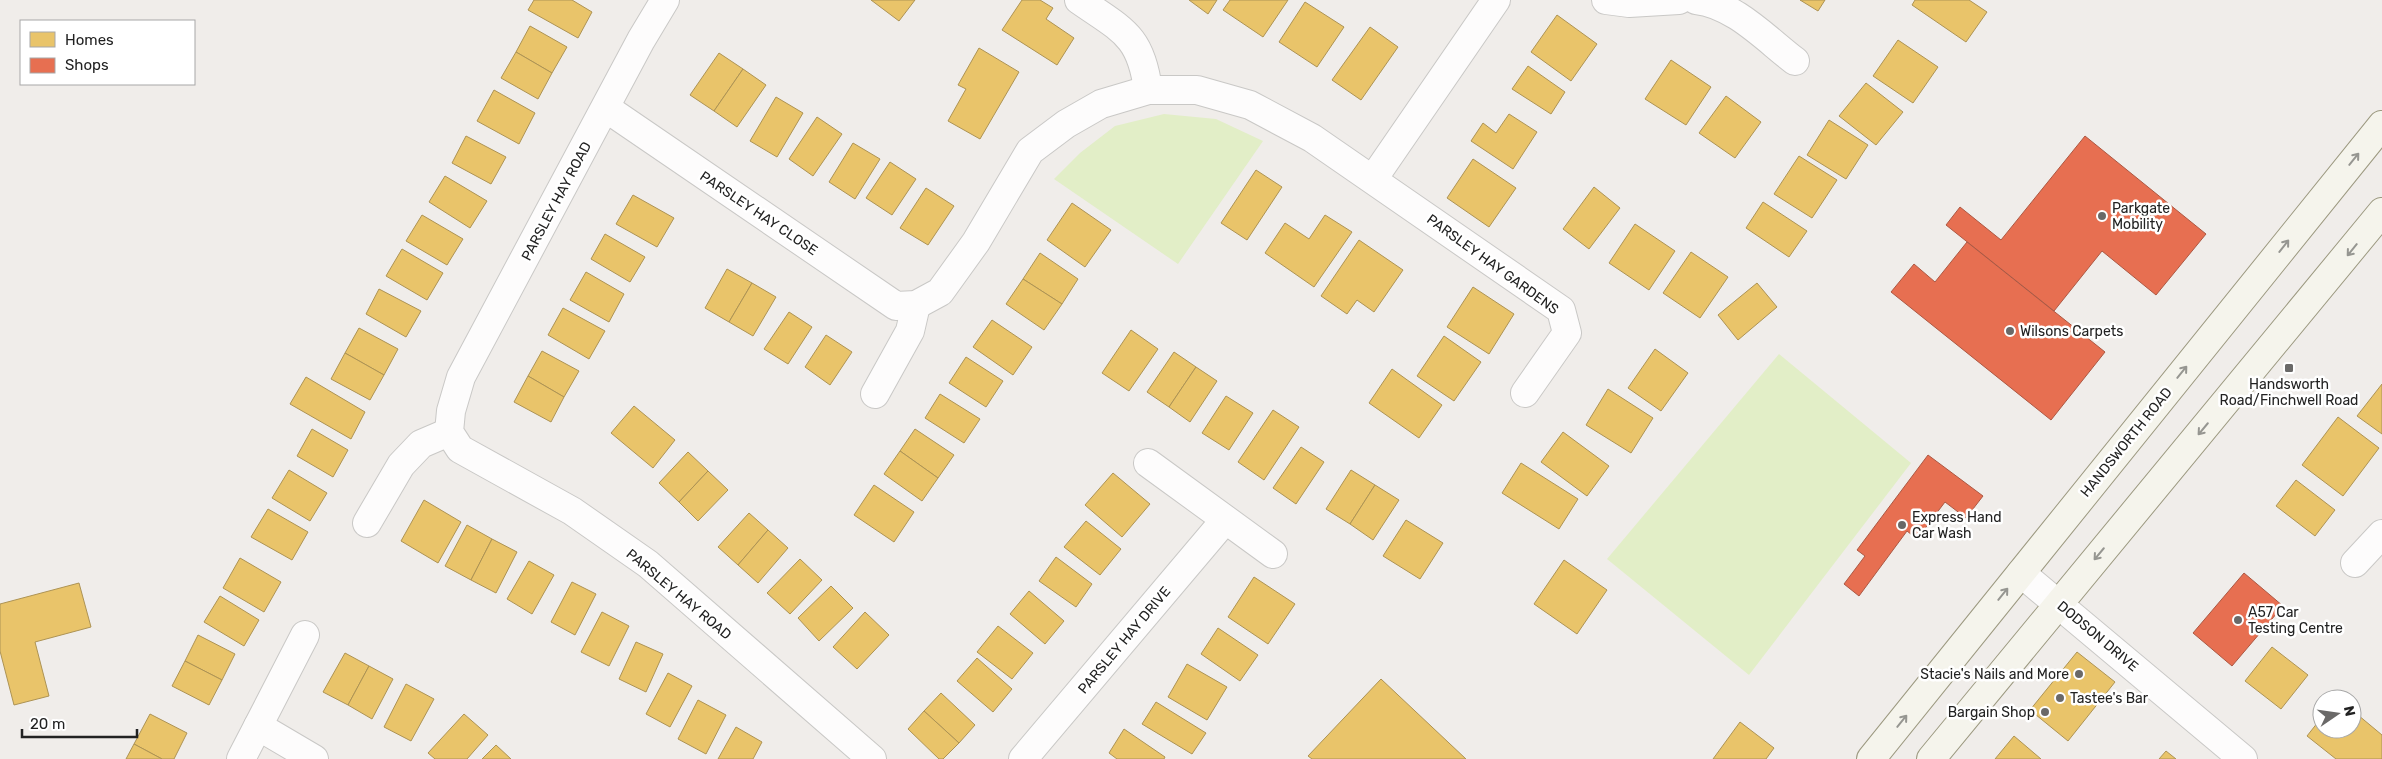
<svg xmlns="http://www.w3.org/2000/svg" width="2382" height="759" viewBox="0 0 2382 759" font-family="Rubik,sans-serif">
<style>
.grass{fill:#e2eec7}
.homes{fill:#e9c46a;stroke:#ad9354}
.shops{fill:#e76f51;stroke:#ac5843}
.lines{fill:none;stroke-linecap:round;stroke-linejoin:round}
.minor-casing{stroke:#c9c8c6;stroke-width:30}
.secondary-casing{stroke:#9c9980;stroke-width:30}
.minor{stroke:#fdfcfc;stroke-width:28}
.secondary{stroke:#f5f4ec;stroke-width:28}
.oneway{stroke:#969691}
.poi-dot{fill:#6a6968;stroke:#fff;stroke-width:2}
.labels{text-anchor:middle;stroke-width:5;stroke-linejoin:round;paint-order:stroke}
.street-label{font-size:14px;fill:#222;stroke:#fff}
.poi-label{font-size:14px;fill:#222;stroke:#fff;text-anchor:start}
</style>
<rect width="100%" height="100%" fill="#f0edea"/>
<g class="grass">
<path d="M1164 114 1216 119 1263 141 1178 264 1054 179 1080 153 1115 126Z"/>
<path d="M1779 354 1911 463 1749 675 1607 559Z"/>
</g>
<g class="homes">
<path d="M534 0H572L592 12 578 38 528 10Z"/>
<path d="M871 0H915L899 21Z"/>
<path d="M1022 0H1040L1053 8 1046 19 1074 38 1057 65 1002 30Z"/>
<path d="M1189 0H1217L1208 14Z"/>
<path d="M1230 0H1288L1263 37 1223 10Z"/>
<path d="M1800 0H1825L1818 11Z"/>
<path d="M1915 0H1969L1987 12 1966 42 1912 5Z"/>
<path d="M1305 2 1344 27 1317 67 1279 42Z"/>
<path d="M1557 15 1597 44 1571 81 1531 52Z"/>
<path d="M530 26 567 47 552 73 516 52Z"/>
<path d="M1370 27 1398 47 1361 100 1332 80Z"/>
<path d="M1898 40 1938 67 1913 103 1873 76Z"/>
<path d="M979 48 1019 72 980 139 948 121 966 89 958 85Z"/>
<path d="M516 52 552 73 538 99 501 78Z"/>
<path d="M719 53 743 69 714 111 690 95Z"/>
<path d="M1671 60 1711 87 1686 125 1645 99Z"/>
<path d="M1528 66 1565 92 1551 114 1512 89Z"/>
<path d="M743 69 766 85 737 127 714 111Z"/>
<path d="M1866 83 1903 112 1876 145 1839 116Z"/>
<path d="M494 90 535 113 519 144 477 121Z"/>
<path d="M1726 96 1761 122 1735 158 1699 133Z"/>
<path d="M776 97 803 113 777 157 750 141Z"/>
<path d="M1509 114 1537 132 1513 169 1471 141 1483 123 1496 133Z"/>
<path d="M817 117 842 134 813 176 789 159Z"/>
<path d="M1829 120 1868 145 1846 179 1807 155Z"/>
<path d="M466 136 506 157 491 184 452 163Z"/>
<path d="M853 143 880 159 855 199 829 182Z"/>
<path d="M1799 156 1837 180 1812 218 1774 194Z"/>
<path d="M1473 159 1516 188 1489 227 1447 198Z"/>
<path d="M890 162 916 179 892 215 866 198Z"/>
<path d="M1256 170 1282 187 1247 240 1221 223Z"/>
<path d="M445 176 487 201 470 228 429 202Z"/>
<path d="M1594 187 1620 208 1589 249 1563 229Z"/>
<path d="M926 188 954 206 928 245 900 228Z"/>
<path d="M633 195 674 218 657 247 616 224Z"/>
<path d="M1763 202 1807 231 1789 257 1746 228Z"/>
<path d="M1072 203 1111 230 1085 267 1047 240Z"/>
<path d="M422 215 463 239 447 265 406 241Z"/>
<path d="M1325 215 1352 232 1314 287 1265 253 1285 223 1309 239Z"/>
<path d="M1635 224 1675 251 1649 290 1609 263Z"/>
<path d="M605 234 645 257 630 282 591 259Z"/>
<path d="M1359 240 1403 270 1374 312 1357 300 1347 314 1321 296Z"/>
<path d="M402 249 443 273 427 300 386 276Z"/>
<path d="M1691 252 1728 277 1700 318 1663 293Z"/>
<path d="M1040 253 1078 279 1062 304 1023 279Z"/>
<path d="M727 269 752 283 729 322 705 308Z"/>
<path d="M586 272 624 294 609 322 570 300Z"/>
<path d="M1023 279 1062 304 1044 330 1006 304Z"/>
<path d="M752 283 776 297 753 336 729 322Z"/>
<path d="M1757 283 1777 307 1738 340 1718 315Z"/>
<path d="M1473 287 1514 314 1489 354 1447 327Z"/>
<path d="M379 289 421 311 406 337 366 314Z"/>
<path d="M563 308 605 331 589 359 548 335Z"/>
<path d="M789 312 812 327 788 364 764 349Z"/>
<path d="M992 320 1032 347 1013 375 973 347Z"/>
<path d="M359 328 398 349 384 375 345 353Z"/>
<path d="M1131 330 1158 349 1129 391 1102 373Z"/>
<path d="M826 335 852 352 830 385 805 367Z"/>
<path d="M1444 336 1481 362 1454 401 1417 376Z"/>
<path d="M1655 349 1688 373 1661 411 1628 388Z"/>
<path d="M542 351 579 371 564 397 528 376Z"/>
<path d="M1174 352 1196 367 1169 407 1147 392Z"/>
<path d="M345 353 384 375 370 400 331 379Z"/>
<path d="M966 357 1003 381 986 407 949 383Z"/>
<path d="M1196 367 1217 381 1190 422 1169 407Z"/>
<path d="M1392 369 1442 405 1419 438 1369 403Z"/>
<path d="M528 376 564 397 551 422 514 402Z"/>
<path d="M306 377 365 412 351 439 290 404Z"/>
<path d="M2382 384V434L2357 416Z"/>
<path d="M1608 389 1653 418 1631 453 1586 425Z"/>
<path d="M940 394 980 419 964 443 925 418Z"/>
<path d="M1226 396 1253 413 1229 450 1202 433Z"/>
<path d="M634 406 675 440 653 468 611 433Z"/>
<path d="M1273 410 1299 427 1264 480 1238 462Z"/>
<path d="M2338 417 2379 448 2343 496 2302 465Z"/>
<path d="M312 429 348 450 333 477 297 456Z"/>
<path d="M915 429 954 455 938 478 900 451Z"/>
<path d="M1563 432 1609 466 1587 496 1541 462Z"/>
<path d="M1301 447 1324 462 1296 504 1273 488Z"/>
<path d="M900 451 938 478 922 501 884 474Z"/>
<path d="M688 452 708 471 679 502 659 483Z"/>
<path d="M1521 463 1578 499 1559 529 1502 493Z"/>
<path d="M289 470 327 493 310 521 272 498Z"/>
<path d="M1351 470 1375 485 1350 524 1326 509Z"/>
<path d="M708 471 728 490 698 521 679 502Z"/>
<path d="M1113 473 1150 504 1122 537 1085 505Z"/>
<path d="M2296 480 2335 510 2315 536 2276 506Z"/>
<path d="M874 485 914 512 894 542 854 515Z"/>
<path d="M1375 485 1399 500 1373 540 1350 524Z"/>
<path d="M424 500 461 522 438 563 401 541Z"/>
<path d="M268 509 308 532 292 560 251 537Z"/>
<path d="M749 513 768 530 738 565 718 547Z"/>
<path d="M1406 520 1443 543 1420 579 1383 556Z"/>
<path d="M1086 521 1121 549 1100 575 1064 547Z"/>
<path d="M467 525 492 539 471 580 445 566Z"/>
<path d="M768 530 788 548 758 583 738 565Z"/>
<path d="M492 539 517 552 496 593 471 580Z"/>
<path d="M1056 557 1092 584 1076 607 1039 581Z"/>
<path d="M240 558 281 582 264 612 223 588Z"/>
<path d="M800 559 822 580 790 614 767 593Z"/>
<path d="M1564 560 1607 590 1577 634 1534 604Z"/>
<path d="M529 561 554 575 532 614 507 599Z"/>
<path d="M1254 577 1295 604 1268 644 1228 617Z"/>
<path d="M572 582 596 594 575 635 551 622Z"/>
<path d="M79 583 91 627 35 642 49 696 14 705 0 651V604Z"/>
<path d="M831 586 853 608 819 641 798 618Z"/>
<path d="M1029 591 1064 621 1045 644 1010 614Z"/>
<path d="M220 596 259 620 244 646 204 622Z"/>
<path d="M602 612 629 626 609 666 581 652Z"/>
<path d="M865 612 889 635 857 669 833 647Z"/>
<path d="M998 626 1033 653 1012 679 977 652Z"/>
<path d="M1218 628 1258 655 1240 681 1201 654Z"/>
<path d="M198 635 235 654 222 680 185 661Z"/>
<path d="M636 642 663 654 646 692 619 679Z"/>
<path d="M2272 647 2308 675 2281 709 2245 681Z"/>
<path d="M2077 652 2115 682 2068 741 2030 710Z"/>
<path d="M345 653 369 666 348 705 323 692Z"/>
<path d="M977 658 1012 689 993 712 957 681Z"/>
<path d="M185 661 222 680 209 705 172 686Z"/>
<path d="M1187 664 1227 687 1207 720 1168 697Z"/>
<path d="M369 666 393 679 372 719 348 705Z"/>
<path d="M668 673 692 686 670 727 646 714Z"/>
<path d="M1381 679 1466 759H1312L1308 756Z"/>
<path d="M406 684 434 699 411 741 384 727Z"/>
<path d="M941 693 975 725 959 743 924 711Z"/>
<path d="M698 700 726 715 706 754 678 739Z"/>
<path d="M1156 702 1206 733 1192 754 1142 724Z"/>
<path d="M2352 710 2382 735V759H2336L2307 736 2322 717V729H2352Z"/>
<path d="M924 711 959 743 943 759H939L908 729Z"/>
<path d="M150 714 187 733 174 759H162L134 744Z"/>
<path d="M464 714 488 735 467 759H435L428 753Z"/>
<path d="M1740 722 1774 748 1766 759H1713Z"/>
<path d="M736 727 762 742 753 759H718Z"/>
<path d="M1124 729 1165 757 1164 759H1117L1109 753Z"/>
<path d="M2014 736 2041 759H1995Z"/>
<path d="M134 744 162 759H126Z"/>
<path d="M496 745 511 759H482Z"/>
<path d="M2166 751 2176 759H2159Z"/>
</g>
<g class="shops">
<path d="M2085 136 2206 234 2156 295 2102 251 2054 311 1946 225 1960 207 2001 240Z"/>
<path d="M1967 242 2105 352 2051 420 1891 292 1914 264 1935 282Z"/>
<path d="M1928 455 1983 496 1966 518 1945 502 1917 539 1907 531 1859 596 1844 584 1865 556 1857 550Z"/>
<path d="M2244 573 2283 606 2232 666 2193 633Z"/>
</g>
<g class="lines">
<g class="minor-casing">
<g id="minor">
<path d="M665 0 641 40 461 377 451 411 449 432 460 449 572 511 648 564 872 759"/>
<path d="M1079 0C1122 30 1141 35 1148 90"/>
<path d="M1606 0 1629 3 1679 0"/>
<path d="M1696 0C1734 4 1766 39 1795 61"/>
<path d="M606 108 896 306 916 305 940 292 976 242 1030 151 1066 124 1101 104 1148 90H1197L1250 105 1312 138 1561 310 1567 333 1525 393"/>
<path d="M1373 179 1496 0"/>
<path d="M875 394 910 331 916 305"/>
<path d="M1148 463 1273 554"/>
<path d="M367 523 401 465 421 444 449 432"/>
<path d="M2355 563 2382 534"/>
<path d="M2021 573 2243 759"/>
<path d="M258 726 314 759"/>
<path d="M241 759 305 635"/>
<path d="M1023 759 1225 520"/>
</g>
</g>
<g class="secondary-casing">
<g id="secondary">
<path d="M1871 759 2382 125"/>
<path d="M1931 759 2382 212"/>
</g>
</g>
<use href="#minor" class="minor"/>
<use href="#secondary" class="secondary"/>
</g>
<defs><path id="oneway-shaft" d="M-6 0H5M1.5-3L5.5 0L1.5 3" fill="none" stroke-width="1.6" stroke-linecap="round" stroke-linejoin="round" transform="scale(1.25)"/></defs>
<g class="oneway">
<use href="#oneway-shaft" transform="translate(2354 159) rotate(-51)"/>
<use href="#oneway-shaft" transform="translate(2284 246) rotate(-52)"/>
<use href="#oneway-shaft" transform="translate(2352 250) rotate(129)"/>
<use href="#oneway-shaft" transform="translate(2182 372) rotate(-51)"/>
<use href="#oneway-shaft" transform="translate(2203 429) rotate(130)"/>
<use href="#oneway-shaft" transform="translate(2099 554) rotate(130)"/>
<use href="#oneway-shaft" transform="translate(2003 594) rotate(-51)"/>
<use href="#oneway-shaft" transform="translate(1902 721) rotate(-51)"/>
</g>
<g class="poi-dot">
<circle cx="2102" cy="216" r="5"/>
<circle cx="2010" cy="331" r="5"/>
<rect x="2284" y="363" width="10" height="10" rx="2.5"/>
<circle cx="1902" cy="525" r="5"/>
<circle cx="2238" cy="620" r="5"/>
<circle cx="2079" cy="674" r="5"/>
<circle cx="2060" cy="698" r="5"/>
<circle cx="2045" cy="712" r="5"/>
</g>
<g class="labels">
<g class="street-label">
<text transform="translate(556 201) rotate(-62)" y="5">PARSLEY HAY ROAD</text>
<text transform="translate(759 213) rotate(34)" y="5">PARSLEY HAY CLOSE</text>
<text transform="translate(1493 264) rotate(36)" y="5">PARSLEY HAY GARDENS</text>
<text transform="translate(2126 442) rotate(-51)" y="5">HANDSWORTH ROAD</text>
<text transform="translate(679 594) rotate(40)" y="5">PARSLEY HAY ROAD</text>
<text transform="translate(2098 636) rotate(40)" y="5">DODSON DRIVE</text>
<text transform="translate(1124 640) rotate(-50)" y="5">PARSLEY HAY DRIVE</text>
</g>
<g class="poi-label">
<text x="2112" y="213">Parkgate<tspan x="2112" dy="16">Mobility</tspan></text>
<text x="2020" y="336">Wilsons Carpets</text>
<text x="2289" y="389" text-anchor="middle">Handsworth<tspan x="2289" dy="16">Road/Finchwell Road</tspan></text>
<text x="1912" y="522">Express Hand<tspan x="1912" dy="16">Car Wash</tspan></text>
<text x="2248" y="617">A57 Car<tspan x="2248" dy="16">Testing Centre</tspan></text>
<text x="2069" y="679" text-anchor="end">Stacie's Nails and More</text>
<text x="2070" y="703">Tastee's Bar</text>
<text x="2035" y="717" text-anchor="end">Bargain Shop</text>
</g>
</g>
<rect x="20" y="20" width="175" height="65" fill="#ffffff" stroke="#a7a7a7"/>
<rect x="30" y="32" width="25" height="15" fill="#e9c46a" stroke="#a7a7a7"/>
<text x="65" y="45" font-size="15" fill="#222222">Homes</text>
<rect x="30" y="58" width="25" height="15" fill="#e76f51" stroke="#a7a7a7"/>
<text x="65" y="70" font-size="15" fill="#222222">Shops</text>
<g transform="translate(2337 714) rotate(77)"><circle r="24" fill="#ffffff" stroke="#a7a7a7"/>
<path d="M0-4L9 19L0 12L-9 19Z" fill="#6a6968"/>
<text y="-8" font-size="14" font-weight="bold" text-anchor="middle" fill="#222222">N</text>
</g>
<path d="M22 729v8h115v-8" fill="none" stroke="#222222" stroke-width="2.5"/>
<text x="30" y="729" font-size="15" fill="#222222" stroke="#ffffff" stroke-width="4" paint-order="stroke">20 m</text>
</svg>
